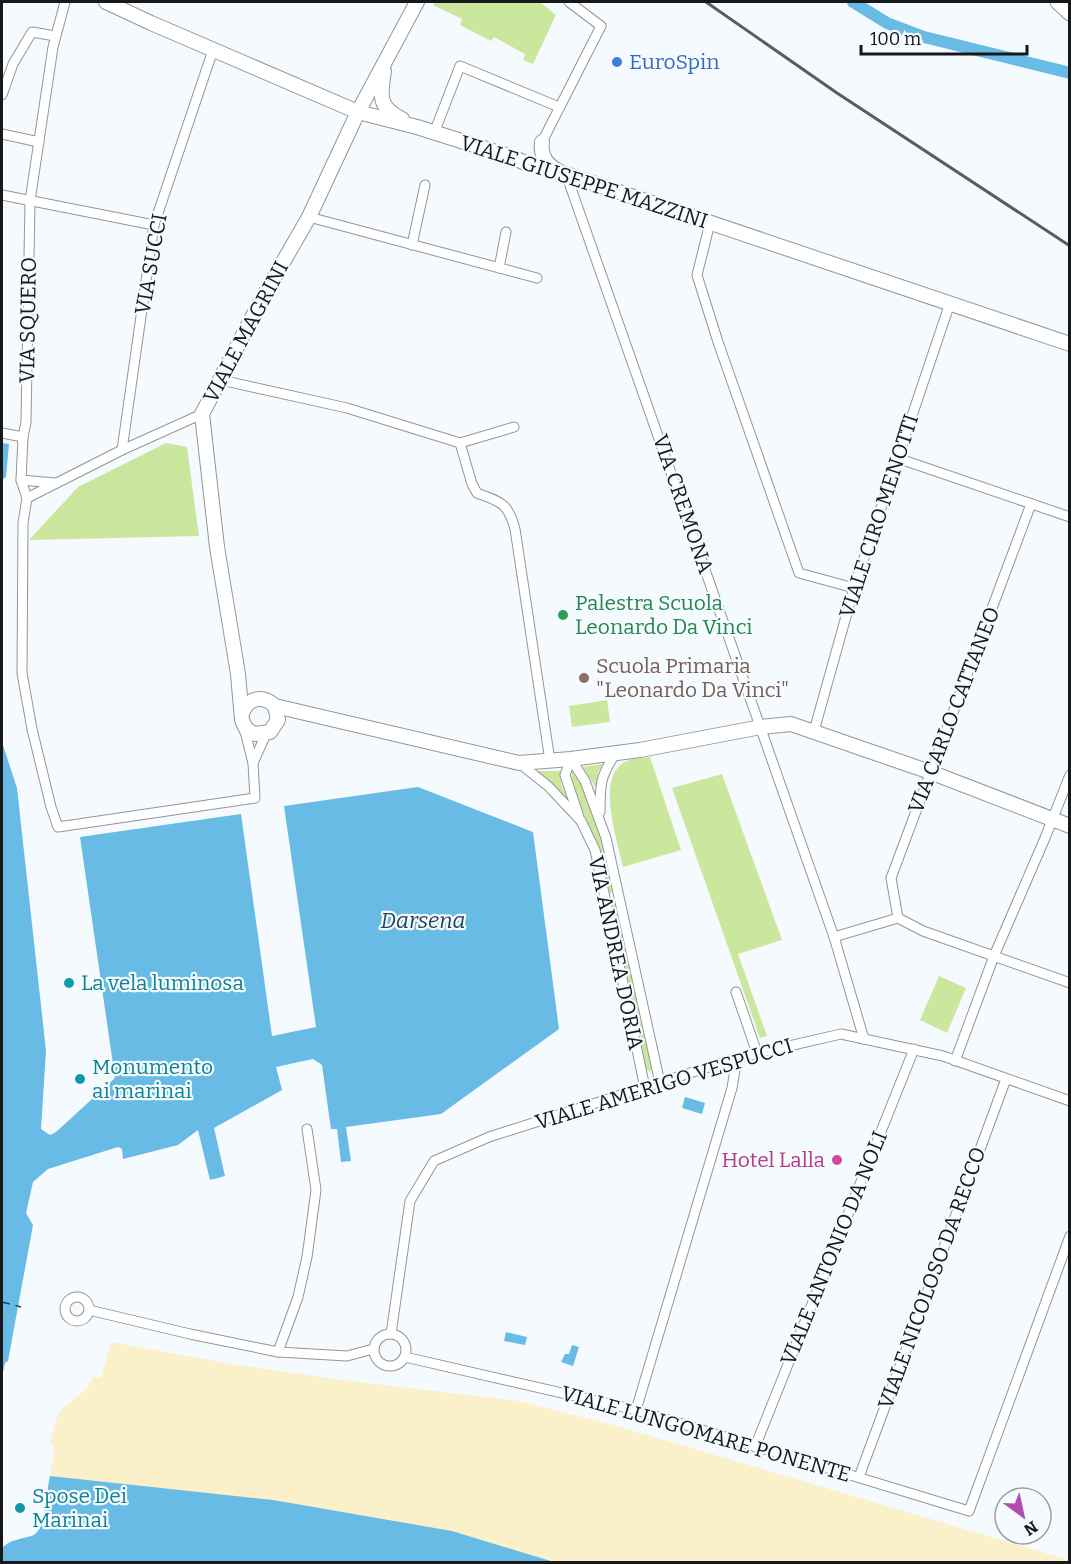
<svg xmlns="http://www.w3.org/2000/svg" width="1071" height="1564" viewBox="0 0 1071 1564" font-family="Bitter,serif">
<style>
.green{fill:#cbe79d}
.sand{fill:#faf0ca}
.water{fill:#68bbe4}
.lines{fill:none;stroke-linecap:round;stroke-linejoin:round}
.canal{stroke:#68bbe4;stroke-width:12}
.ferry{stroke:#214658;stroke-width:1.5;stroke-dasharray:8 6;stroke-linecap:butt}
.street-casing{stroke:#92969a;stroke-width:11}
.secondary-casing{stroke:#92969a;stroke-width:16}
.primary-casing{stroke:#92969a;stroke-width:17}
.street{stroke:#fff;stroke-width:9}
.secondary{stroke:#fff;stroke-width:14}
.primary{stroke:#fff;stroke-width:15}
.rail{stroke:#5a5d5f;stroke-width:3}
.shop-dot{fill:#3f7fe0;stroke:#f5faff;stroke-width:2}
.leisure-dot{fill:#2e9e5b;stroke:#f5faff;stroke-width:2}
.education-dot{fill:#8d6e63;stroke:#f5faff;stroke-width:2}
.culture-dot{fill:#0f9aa8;stroke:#f5faff;stroke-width:2}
.hotel-dot{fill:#d1479c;stroke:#f5faff;stroke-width:2}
.labels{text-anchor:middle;stroke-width:4.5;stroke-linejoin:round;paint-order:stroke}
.shop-label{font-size:21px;fill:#366cbe;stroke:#f5faff;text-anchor:start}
.street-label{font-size:21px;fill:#161819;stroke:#f5faff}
.leisure-label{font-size:21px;fill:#27864d;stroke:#f5faff;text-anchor:start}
.education-label{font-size:21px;fill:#785e54;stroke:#f5faff;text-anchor:start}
.culture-label{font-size:21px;fill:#0d838f;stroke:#f5faff;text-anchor:start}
.hotel-label{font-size:21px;fill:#b23c85;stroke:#f5faff;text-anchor:end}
.water-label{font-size:22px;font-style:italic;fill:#214658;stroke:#f5faff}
</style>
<rect width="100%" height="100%" fill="#f5faff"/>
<g class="green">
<path d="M435 2H540L556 15 533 64 523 60 525 54 494 37 491 41 460 25 462 19 433 5Z"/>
<path d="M166 443 187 447 199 536 29 540 78 487Z"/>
<path d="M607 700 610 722 572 727 569 706Z"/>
<path d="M650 757 681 850 623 867C618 842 594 774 627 761 634 758 643 758 650 757Z"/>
<path d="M603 764 598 772 596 788 583 767Z"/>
<path d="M536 771H560L561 784 573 808 551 783Z"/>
<path d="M572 772C591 784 609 869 614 892L609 893 598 847 571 783Z"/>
<path d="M722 774 782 940 738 954 767 1036 760 1038 672 788Z"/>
<path d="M616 903 652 1067 650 1072 646 1069 611 904Z"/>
<path d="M939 976 966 988 947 1033 920 1020Z"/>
</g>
<path class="sand" d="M111 1342 231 1364 334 1379 519 1401 617 1426 1069 1560V1562H554L452 1531 50 1476 54 1452 53 1444H50L58 1413 88 1387 93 1377 101 1378Z"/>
<g class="water">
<path d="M2 443 9 444 6 477 2 480Z"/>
<path d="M2 742 17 788 46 1051 41 1129 50 1135 56 1132 115 1078 80 837 241 814 272 1036 316 1027 284 806 418 787 533 832 559 1029 441 1114 346 1127 351 1161 341 1162 337 1129H331L322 1065 313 1059 276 1067 282 1090 214 1128 225 1176 210 1180 198 1130 178 1145 123 1159 122 1149 118 1147 48 1169 33 1182 26 1213 33 1225 8 1361 5 1363 2 1377Z"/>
<path d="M685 1097 705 1103 702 1114 682 1108Z"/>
<path d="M506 1332 527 1337 525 1345 504 1341Z"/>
<path d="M572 1345 579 1347 573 1366 561 1362 565 1354H569Z"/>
<path d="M50 1476 273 1500 452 1531 554 1562H2V1548C11 1539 18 1540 31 1536 47 1532 46 1491 50 1476Z"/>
</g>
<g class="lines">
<path class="canal" d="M853 2 887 23 924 37 1070 73"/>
<path class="ferry" d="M2 1302 21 1307"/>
<g class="street-casing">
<g id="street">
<path d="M65 2 53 47 30 201 26 422 23 437 21 480 27 498 23 523 22 673 32 729 51 807 58 827 255 798 253 763 244 727"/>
<path d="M2 95 13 64 32 32 55 36"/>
<path d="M434 133 460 66 559 107"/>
<path d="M2 134 39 142"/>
<path d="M542 142 601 26 569 2"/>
<path d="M566 174 834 937 864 1039"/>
<path d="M2 195 154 225"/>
<path d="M309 217 537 278"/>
<path d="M710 223 697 275 718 342 799 573 854 588"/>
<path d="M412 245 425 185"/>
<path d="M499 268 506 232"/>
<path d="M221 380 347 408 460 443 514 427"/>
<path d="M2 433 23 437"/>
<path d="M460 443 472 484 477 493C501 502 508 503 515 529L550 761"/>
<path d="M122 450 154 225 213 50"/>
<path d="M897 458 1070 517"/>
<path d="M21 480 55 483"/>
<path d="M27 498 122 450 202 414"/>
<path d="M814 731 854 588 950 303"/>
<path d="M571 759 585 781 606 838 660 1083"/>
<path d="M571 759 565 775 579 817"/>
<path d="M253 763 266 734"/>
<path d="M519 763 548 786 581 821 595 850 645 1088"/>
<path d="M600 812C600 785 600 776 616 753"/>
<path d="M898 918 891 878 1031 504"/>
<path d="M834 937 898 918 923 931 1070 983"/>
<path d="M736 992 757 1053"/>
<path d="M955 1061 994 956 1045 838 1070 775"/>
<circle cx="77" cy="1309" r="12"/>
<path d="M89 1310 190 1334 278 1352 347 1356 373 1349"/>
<circle cx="390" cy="1350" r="16"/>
<path d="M391 1334 410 1201 434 1161 489 1137 737 1058 841 1034 943 1056 1070 1101"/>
<path d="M278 1352 298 1297 307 1257 316 1190 307 1129"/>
<path d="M405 1357 636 1410 969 1511 1070 1236"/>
<path d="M636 1410 732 1088 737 1058"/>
<path d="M755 1447 914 1049"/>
<path d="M859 1477 1006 1079"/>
</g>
</g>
<g class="secondary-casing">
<g id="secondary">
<path d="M106 2 151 23 358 112 417 127 515 158C532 168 549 169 566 174L1070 344"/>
<path d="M384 71C380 95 378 108 402 119"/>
<path d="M542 142C540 157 547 165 560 172"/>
<path d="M275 706 278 720 270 732 255 734 246 729 242 720 238 674 217 547 202 414 263 297 309 217 358 112 417 2"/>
<path d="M243 711C250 697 263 695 275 706L519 763 571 759 640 750 761 727 791 724 930 772 1070 826"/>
</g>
</g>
<g class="primary-casing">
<path id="primary" d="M1058 2 1070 13"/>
</g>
<use href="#street" class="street"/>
<use href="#secondary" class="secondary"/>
<use href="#primary" class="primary"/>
<path class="rail" d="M706 2 837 93 1070 246"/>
</g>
<circle class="shop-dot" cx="617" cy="62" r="6"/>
<circle class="leisure-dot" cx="563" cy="615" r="6"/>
<circle class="education-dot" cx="584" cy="678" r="6"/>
<g class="culture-dot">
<circle cx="69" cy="983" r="6"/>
<circle cx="80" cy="1079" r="6"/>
<circle cx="20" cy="1508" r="6"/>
</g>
<circle class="hotel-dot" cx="837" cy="1160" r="6"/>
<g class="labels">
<g class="shop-label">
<text x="629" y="69">EuroSpin</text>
</g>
<g class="street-label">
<text transform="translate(584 182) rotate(18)" y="7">VIALE GIUSEPPE MAZZINI</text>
<text transform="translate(151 264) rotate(-80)" y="7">VIA SUCCI</text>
<text transform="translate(28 320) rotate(-89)" y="7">VIA SQUERO</text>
<text transform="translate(246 332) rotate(-62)" y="7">VIALE MAGRINI</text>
<text transform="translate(683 504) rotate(71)" y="7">VIA CREMONA</text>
<text transform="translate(879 516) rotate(-72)" y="7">VIALE CIRO MENOTTI</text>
<text transform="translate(954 710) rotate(-69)" y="7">VIA CARLO CATTANEO</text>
<text transform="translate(616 953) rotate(78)" y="7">VIA ANDREA DORIA</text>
<text transform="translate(664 1084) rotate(-17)" y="7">VIALE AMERIGO VESPUCCI</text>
<text transform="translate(834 1248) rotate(-68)" y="7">VIALE ANTONIO DA NOLI</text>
<text transform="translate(932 1278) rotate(-70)" y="7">VIALE NICOLOSO DA RECCO</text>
<text transform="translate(706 1434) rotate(16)" y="7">VIALE LUNGOMARE PONENTE</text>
</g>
<g class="leisure-label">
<text x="575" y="610">Palestra Scuola<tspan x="575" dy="24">Leonardo Da Vinci</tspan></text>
</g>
<g class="education-label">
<text x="596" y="673">Scuola Primaria<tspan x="596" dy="24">"Leonardo Da Vinci"</tspan></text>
</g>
<g class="culture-label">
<text x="81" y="990">La vela luminosa</text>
<text x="92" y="1074">Monumento<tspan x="92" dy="24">ai marinai</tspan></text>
<text x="32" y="1503">Spose Dei<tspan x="32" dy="24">Marinai</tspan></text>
</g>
<g class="hotel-label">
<text x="825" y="1167">Hotel Lalla</text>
</g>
<g class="water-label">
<text x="423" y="928">Darsena</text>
</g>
</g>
<rect width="1071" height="1564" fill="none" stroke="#161819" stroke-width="6"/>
<g transform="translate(1023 1516) rotate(147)"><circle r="28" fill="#f5faff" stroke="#9ca0a3" stroke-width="1.5"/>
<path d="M0-4.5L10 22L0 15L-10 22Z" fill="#b14cb1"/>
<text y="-9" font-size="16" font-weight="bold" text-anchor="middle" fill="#161819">N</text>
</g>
<path d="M861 45v9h166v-9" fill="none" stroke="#161819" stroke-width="3"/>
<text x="870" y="45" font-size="18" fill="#161819" stroke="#f5faff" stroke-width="4.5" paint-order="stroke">100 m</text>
</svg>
